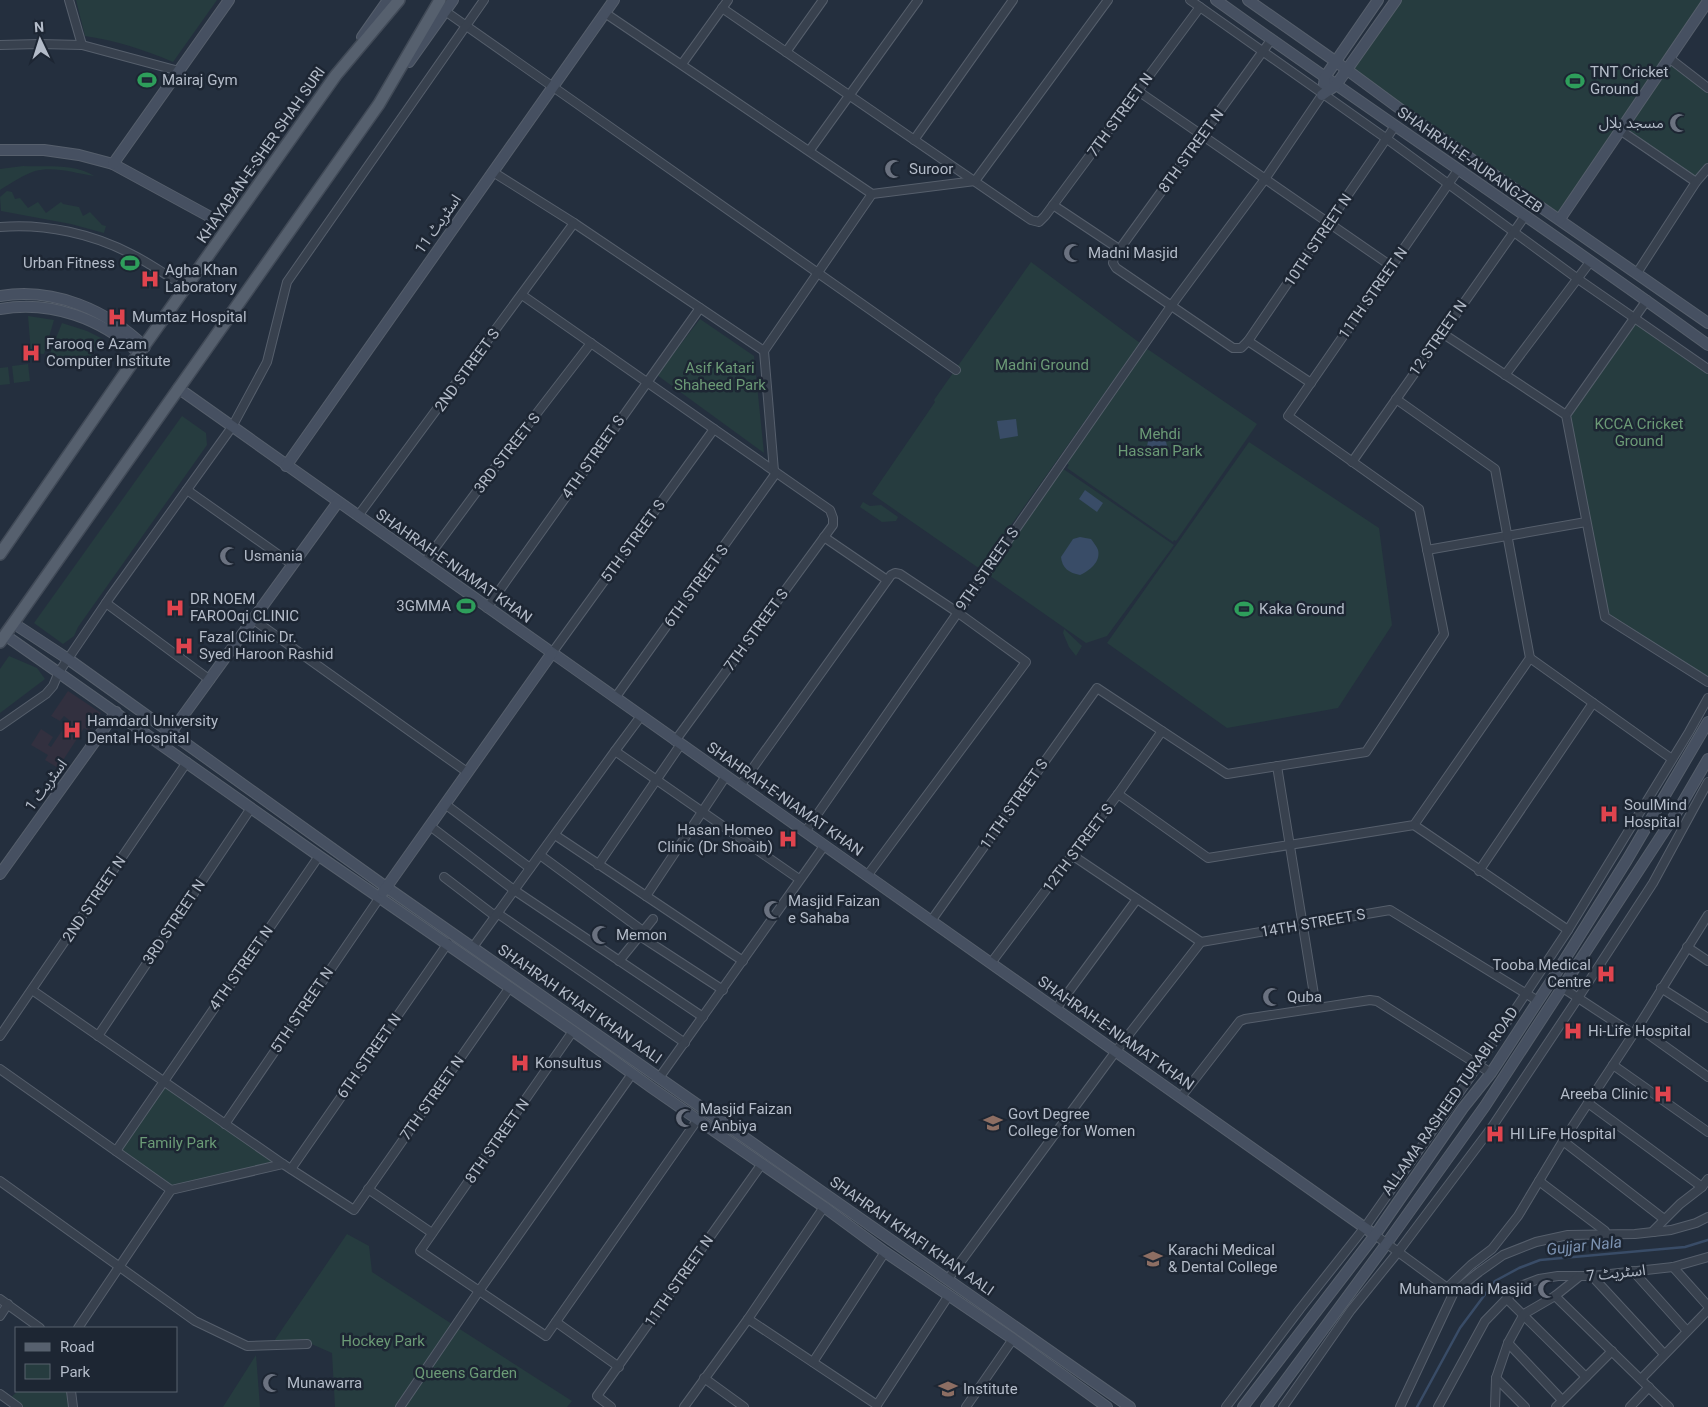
<svg xmlns="http://www.w3.org/2000/svg" width="1708" height="1407" viewBox="0 0 1708 1407" font-family="Roboto,'Noto Sans Arabic',sans-serif">
<style>
.medical{fill:#32303f}
.green{fill:#263c3f}
.water{fill:#394c67}
.lines{fill:none;stroke-linecap:round;stroke-linejoin:round}
.stream{stroke:#394c67;stroke-width:2.5}
.street-casing{stroke:#565f6c;stroke-width:10}
.secondary-casing{stroke:#565f6c;stroke-width:12}
.primary-casing{stroke:#414a57;stroke-width:14}
.street{stroke:#38414e;stroke-width:8}
.secondary{stroke:#465061;stroke-width:10}
.primary{stroke:#56606e;stroke-width:11}
.labels{text-anchor:middle;stroke-width:5;stroke-linejoin:round;paint-order:stroke}
.poi-label{font-size:15px;fill:#b4bcc9;stroke:#1d2633;text-anchor:start}
.street-label{font-size:15px;fill:#b4bcc9;stroke:#1d2633}
.park-label{font-size:15px;fill:#6b9a76;stroke:#1d2633}
.water-label{font-size:16px;font-style:italic;fill:#7c92b1;stroke:#1d2633}
</style>
<rect width="100%" height="100%" fill="#242f3e"/>
<path class="medical" d="M68 691 101 713 89 731 84 728 58 768 45 760 48 755 31 745 41 729 53 737 48 745 51 747 69 720 64 716 60 721 51 716Z"/>
<g class="green">
<path d="M76 0H217L173 62C143 49 117 41 85 36Z"/>
<path d="M1395 0H1708L1669 59 1708 89V168L1696 182 1620 130 1558 220 1347 71Z"/>
<path d="M23 166C45 167 75 163 94 176 75 173 54 166 35 171 23 175 11 183 0 190V169Z"/>
<path d="M7 191 12 192 15 199 20 198 28 208 38 202 46 213 61 202 63 204 79 207 83 216 90 212 102 225 106 226 104 233 71 224 1 211 0 197Z"/>
<path d="M1031 262 1140 343 980 569 872 494 935 402 934 400Z"/>
<path d="M28 316 54 320 44 354 31 353Z"/>
<path d="M700 319 754 356 764 453 657 375Z"/>
<path d="M1636 320 1708 369V677L1605 617 1566 415Z"/>
<path d="M62 323 87 331 103 339 83 367 49 356Z"/>
<path d="M1143 346 1257 424 1176 541 1174 540 1173 542 1067 468 1069 465 1063 460Z"/>
<path d="M28 364 30 381 14 383 12 366Z"/>
<path d="M8 367 10 384 0 385V368Z"/>
<path d="M182 416 206 433 207 445 78 627 74 636 63 644 34 623Z"/>
<path d="M1249 442 1379 528 1392 625 1338 708 1227 728 1107 643Z"/>
<path d="M1059 466 1174 545 1107 636 1086 643 983 571Z"/>
<path d="M863 502 870 506 881 505 898 517 896 521 882 522 860 507Z"/>
<path d="M1064 629 1082 646 1076 656 1069 647 1063 633Z"/>
<path d="M9 656 37 668 45 679 0 713V669Z"/>
<path d="M164 1081 283 1164 171 1190 116 1151Z"/>
<path d="M347 1234 369 1246 372 1272 455 1326 572 1401 567 1407H335L332 1353 309 1343 272 1344Z"/>
<path d="M256 1355 260 1407H223Z"/>
<path d="M18 1391H71L73 1407H18L8 1400Z"/>
</g>
<g class="water">
<path d="M1016 419 1018 436 1000 439 997 421Z"/>
<circle cx="1157" cy="446" r="10"/>
<path d="M1085 490 1103 503 1097 512 1079 499Z"/>
<path d="M1080 537 1091 539C1094 543 1097 547 1098 550 1101 562 1089 571 1080 575 1069 573 1062 568 1061 557L1073 539Z"/>
</g>
<g class="lines">
<path class="stream" d="M1417 1407 1460 1328 1495 1281 1519 1268 1540 1260 1685 1247 1708 1240"/>
<g class="street-casing">
<g id="street">
<path d="M69 0 82 45"/>
<path d="M1190 0 1387 139 1578 279 1708 369"/>
<path d="M722 8 1031 220 1039 222 1045 216 1200 7"/>
<path d="M445 11 956 370"/>
<path d="M605 13 872 194"/>
<path d="M1271 40 1114 257 1113 263 1116 268 1233 348H1241L1248 341 1395 126"/>
<path d="M0 45 39 44 82 45 179 71"/>
<path d="M786 52 823 0"/>
<path d="M1669 58 1708 88"/>
<path d="M682 64 728 0"/>
<path d="M1138 91 1391 266"/>
<path d="M1620 130 1696 182"/>
<path d="M914 140 1013 0"/>
<path d="M810 150 918 0"/>
<path d="M493 172 574 223 764 351"/>
<path d="M1053 205 1119 249"/>
<path d="M0 227C45 223 94 234 133 255 147 262 160 271 173 279"/>
<path d="M1637 273 1696 182 1708 168"/>
<path d="M522 295 830 510 833 518V525L675 741"/>
<path d="M1647 300 1566 415 1605 617 1708 682"/>
<path d="M1442 333 1566 415"/>
<path d="M1248 341 1311 383"/>
<path d="M1505 375 1590 262"/>
<path d="M1352 462 1525 216"/>
<path d="M774 471 764 351 872 194 975 181 1108 0"/>
<path d="M187 490 293 565"/>
<path d="M358 516 574 223"/>
<path d="M824 537 887 580"/>
<path d="M1427 550 1586 522"/>
<path d="M424 563 483 483 591 343"/>
<path d="M106 603 210 680"/>
<path d="M487 608 700 308"/>
<path d="M254 620 467 772"/>
<path d="M552 653 714 429"/>
<path d="M1530 658 1672 759"/>
<path d="M615 698 776 473"/>
<path d="M0 726 46 694 53 686 59 672 110 597 232 427 267 362 287 282 484 0"/>
<path d="M615 751 799 879"/>
<path d="M1277 766 1316 1007"/>
<path d="M740 786 891 575 895 573 900 574 957 612 1026 662 867 876"/>
<path d="M1118 794 1208 858 1414 825 1530 658 1495 469 1396 399"/>
<path d="M445 804 530 868"/>
<path d="M1414 825 1568 930"/>
<path d="M430 826 514 890 703 1017"/>
<path d="M805 832 1171 306 1265 179 1322 95"/>
<path d="M555 835 743 961"/>
<path d="M540 855 643 931"/>
<path d="M1072 855 1201 942"/>
<path d="M598 865 681 744"/>
<path d="M1479 871 1593 703"/>
<path d="M444 877 495 916"/>
<path d="M646 896 726 776"/>
<path d="M497 913 685 1043"/>
<path d="M931 921 1097 688 1227 774 1366 752 1444 634 1419 509 1288 416 1458 170"/>
<path d="M640 936 723 990"/>
<path d="M473 947 615 751 641 716"/>
<path d="M1687 947 1708 961"/>
<path d="M619 961 653 919"/>
<path d="M991 963 1118 794 1162 731"/>
<path d="M1563 988 1633 1034"/>
<path d="M1661 988 1708 1018"/>
<path d="M32 990 283 1164 354 1210 510 987"/>
<path d="M1056 1009 1137 899"/>
<path d="M1638 1027 1708 1077"/>
<path d="M573 1031 420 1251 546 1336 698 1119"/>
<path d="M0 1036 187 762"/>
<path d="M98 1036 251 808"/>
<path d="M1613 1065 1708 1132"/>
<path d="M0 1069 171 1190"/>
<path d="M659 1078 824 846"/>
<path d="M1181 1097 1240 1021 1245 1019 1370 1000 1377 1001 1491 1073"/>
<path d="M1588 1103 1702 1187"/>
<path d="M225 1124 380 897"/>
<path d="M1563 1141 1664 1219"/>
<path d="M116 1151 319 856"/>
<path d="M291 1169 448 943"/>
<path d="M0 1181 195 1321 247 1346 307 1344"/>
<path d="M1539 1181 1605 1231 1604 1234"/>
<path d="M368 1189 432 1233"/>
<path d="M1654 1232V1230L1680 1204 1702 1187 1708 1179"/>
<path d="M1375 1235 1450 1290"/>
<path d="M1673 1267 1708 1306"/>
<path d="M1633 1271 1687 1331"/>
<path d="M1592 1276 1664 1354"/>
<path d="M948 1279 1116 1051 1201 942 1390 910 1538 1001"/>
<path d="M1447 1288 1471 1265 1492 1249 1518 1216 1563 1141 1638 1027 1708 915"/>
<path d="M1555 1296 1669 1407"/>
<path d="M0 1299 40 1328"/>
<path d="M1507 1299 1586 1377"/>
<path d="M0 1316 8 1304"/>
<path d="M748 1319 877 1405"/>
<path d="M556 1322 619 1367"/>
<path d="M78 1328 171 1190 283 1164"/>
<path d="M1508 1343 1562 1400"/>
<path d="M813 1362 885 1252"/>
<path d="M704 1378 744 1407"/>
<path d="M1496 1378 1525 1407"/>
<path d="M1641 1379 1708 1310"/>
<path d="M71 1391 73 1407"/>
<path d="M0 1394 18 1407"/>
<path d="M877 1405 949 1295"/>
<path d="M400 1407 479 1291 632 1074"/>
<path d="M611 1407 597 1396 761 1165"/>
<path d="M684 1407 748 1319 824 1207"/>
<path d="M966 1407 1013 1339"/>
<path d="M1226 1407 1300 1309 1365 1227 1469 1079 1568 930 1689 732 1708 698"/>
<path d="M1283 1407 1351 1310 1398 1252 1492 1127 1578 998 1653 883 1708 782"/>
<path d="M1400 1407 1454 1292 1479 1272 1503 1255 1536 1242 1568 1235 1635 1234 1671 1230 1696 1223 1708 1217"/>
<path d="M1438 1407 1485 1321 1518 1287 1539 1279 1558 1276H1580"/>
<path d="M1495 1407 1496 1378 1508 1343 1524 1314 1555 1296 1580 1276H1592L1673 1267 1708 1257"/>
<path d="M1556 1407 1612 1351"/>
<path d="M1630 1407 1649 1387"/>
</g>
</g>
<g class="secondary-casing">
<g id="secondary">
<path d="M1216 0C1379 117 1546 227 1708 345"/>
<path d="M1248 0 1335 61 1415 120 1708 323"/>
<path d="M362 37 388 0"/>
<path d="M409 62 453 0"/>
<path d="M1324 84 1325 77 1378 0"/>
<path d="M1322 95 1336 85 1396 0"/>
<path d="M0 150H44L79 155 113 164 214 219"/>
<path d="M113 164 229 0"/>
<path d="M1560 219 1708 1"/>
<path d="M0 296C54 287 107 310 145 347"/>
<path d="M0 309C52 300 101 319 139 353"/>
<path d="M178 388 1375 1235"/>
<path d="M286 466 614 0"/>
<path d="M13 623 68 659 386 887 1130 1407"/>
<path d="M5 635 319 856 573 1031 652 1088 824 1207 885 1252 1013 1339 1107 1407"/>
<path d="M167 738 338 502"/>
<path d="M0 874 116 712"/>
<path d="M383 892 552 653"/>
<path d="M1243 1407 1375 1235 1463 1108 1491 1073 1555 975 1627 860 1708 722"/>
<path d="M1266 1407 1387 1243 1485 1106 1680 807 1708 759"/>
</g>
</g>
<g class="primary-casing">
<g id="primary">
<path d="M0 554 139 353 336 75 399 0"/>
<path d="M0 642 379 104 440 0"/>
</g>
</g>
<use href="#street" class="street"/>
<use href="#secondary" class="secondary"/>
<use href="#primary" class="primary"/>
</g>
<defs>
<g id="stadium-bare" transform="scale(1.5)"><path d="M0-5a6.5 5 0 1 0 0 10a6.5 5 0 1 0 0-10ZM-3.5-1.8h7v3.6h-7Z" fill="#2e9e5b" stroke="#1d2633" stroke-width="2.5" paint-order="stroke"/></g>
<g id="mosque-bare" transform="scale(1.5)"><path d="M3.5-4.9A6 6 0 1 0 3.5 4.9A5 5 0 1 1 3.5-4.9Z" fill="#6b7280" stroke="#1d2633" stroke-width="2.5" paint-order="stroke"/></g>
<g id="hospital-bare" transform="scale(1.5)"><path d="M-5-5h3v3.5h4V-5h3V5h-3V1.5h-4V5h-3Z" fill="#e0444e" stroke="#1d2633" stroke-width="2.5" paint-order="stroke"/></g>
<g id="university-bare" transform="scale(1.5)"><path d="M0-5L7-2L0 1L-7-2ZM-4 1L0 2.5L4 1V4Q0 6-4 4Z" fill="#8d6e63" stroke="#1d2633" stroke-width="2.5" paint-order="stroke"/></g>
</defs>
<g fill-rule="evenodd">
<use href="#stadium-bare" x="147" y="80"/>
<use href="#stadium-bare" x="1575" y="81"/>
<use href="#mosque-bare" x="1679" y="123"/>
<use href="#mosque-bare" x="894" y="169"/>
<use href="#mosque-bare" x="1073" y="253"/>
<use href="#stadium-bare" x="130" y="263"/>
<use href="#hospital-bare" x="150" y="279"/>
<use href="#hospital-bare" x="117" y="317"/>
<use href="#hospital-bare" x="31" y="353"/>
<use href="#mosque-bare" x="229" y="556"/>
<use href="#stadium-bare" x="466" y="606"/>
<use href="#hospital-bare" x="175" y="608"/>
<use href="#stadium-bare" x="1244" y="609"/>
<use href="#hospital-bare" x="184" y="646"/>
<use href="#hospital-bare" x="72" y="730"/>
<use href="#hospital-bare" x="1609" y="814"/>
<use href="#hospital-bare" x="788" y="839"/>
<use href="#mosque-bare" x="773" y="910"/>
<use href="#mosque-bare" x="601" y="935"/>
<use href="#hospital-bare" x="1606" y="974"/>
<use href="#mosque-bare" x="1272" y="997"/>
<use href="#hospital-bare" x="1573" y="1031"/>
<use href="#hospital-bare" x="520" y="1063"/>
<use href="#hospital-bare" x="1663" y="1094"/>
<use href="#mosque-bare" x="685" y="1118"/>
<use href="#university-bare" x="993" y="1123"/>
<use href="#hospital-bare" x="1495" y="1134"/>
<use href="#university-bare" x="1153" y="1259"/>
<use href="#mosque-bare" x="1547" y="1289"/>
<use href="#mosque-bare" x="272" y="1383"/>
<use href="#university-bare" x="948" y="1389"/>
</g>
<g class="labels">
<g class="poi-label">
<text x="1590" y="77">TNT Cricket<tspan x="1590" dy="17">Ground</tspan></text>
<text x="162" y="85">Mairaj Gym</text>
<text x="1664" y="128" text-anchor="end">مسجد بلال</text>
<text x="909" y="174">Suroor</text>
<text x="1088" y="258">Madni Masjid</text>
<text x="115" y="268" text-anchor="end">Urban Fitness</text>
<text x="165" y="275">Agha Khan<tspan x="165" dy="17">Laboratory</tspan></text>
<text x="132" y="322">Mumtaz Hospital</text>
<text x="46" y="349">Farooq e Azam<tspan x="46" dy="17">Computer Institute</tspan></text>
<text x="244" y="561">Usmania</text>
<text x="190" y="604">DR NOEM<tspan x="190" dy="17">FAROOqi CLINIC</tspan></text>
<text x="451" y="611" text-anchor="end">3GMMA</text>
<text x="1259" y="614">Kaka Ground</text>
<text x="199" y="642">Fazal Clinic Dr.<tspan x="199" dy="17">Syed Haroon Rashid</tspan></text>
<text x="87" y="726">Hamdard University<tspan x="87" dy="17">Dental Hospital</tspan></text>
<text x="1624" y="810">SoulMind<tspan x="1624" dy="17">Hospital</tspan></text>
<text x="773" y="835" text-anchor="end">Hasan Homeo<tspan x="773" dy="17">Clinic (Dr Shoaib)</tspan></text>
<text x="788" y="906">Masjid Faizan<tspan x="788" dy="17">e Sahaba</tspan></text>
<text x="616" y="940">Memon</text>
<text x="1591" y="970" text-anchor="end">Tooba Medical<tspan x="1591" dy="17">Centre</tspan></text>
<text x="1287" y="1002">Quba</text>
<text x="1588" y="1036">Hi-Life Hospital</text>
<text x="535" y="1068">Konsultus</text>
<text x="1648" y="1099" text-anchor="end">Areeba Clinic</text>
<text x="700" y="1114">Masjid Faizan<tspan x="700" dy="17">e Anbiya</tspan></text>
<text x="1008" y="1119">Govt Degree<tspan x="1008" dy="17">College for Women</tspan></text>
<text x="1510" y="1139">HI LiFe Hospital</text>
<text x="1168" y="1255">Karachi Medical<tspan x="1168" dy="17">&amp; Dental College</tspan></text>
<text x="1532" y="1294" text-anchor="end">Muhammadi Masjid</text>
<text x="287" y="1388">Munawarra</text>
<text x="963" y="1394">Institute</text>
</g>
<g class="street-label">
<text transform="translate(1120 115) rotate(-54)" y="5">7TH STREET N</text>
<text transform="translate(1191 151) rotate(-54)" y="5">8TH STREET N</text>
<text transform="translate(261 155) rotate(-55)" y="5">KHAYABAN-E-SHER SHAH SURI</text>
<text transform="translate(1470 160) rotate(35)" y="5">SHAHRAH-E-AURANGZEB</text>
<text transform="translate(438 224) rotate(-55)" y="5">اسٹریٹ 11</text>
<text transform="translate(1318 240) rotate(-56)" y="5">10TH STREET N</text>
<text transform="translate(1373 293) rotate(-55)" y="5">11TH STREET N</text>
<text transform="translate(1438 338) rotate(-55)" y="5">12 STREET N</text>
<text transform="translate(467 370) rotate(-54)" y="5">2ND STREET S</text>
<text transform="translate(507 453) rotate(-52)" y="5">3RD STREET S</text>
<text transform="translate(593 457) rotate(-55)" y="5">4TH STREET S</text>
<text transform="translate(633 541) rotate(-54)" y="5">5TH STREET S</text>
<text transform="translate(454 566) rotate(35)" y="5">SHAHRAH-E-NIAMAT KHAN</text>
<text transform="translate(987 569) rotate(-55)" y="5">9TH STREET S</text>
<text transform="translate(696 586) rotate(-54)" y="5">6TH STREET S</text>
<text transform="translate(756 630) rotate(-54)" y="5">7TH STREET S</text>
<text transform="translate(46 785) rotate(-54)" y="5">اسٹریٹ 1</text>
<text transform="translate(785 799) rotate(35)" y="5">SHAHRAH-E-NIAMAT KHAN</text>
<text transform="translate(1014 804) rotate(-55)" y="5">11TH STREET S</text>
<text transform="translate(1078 848) rotate(-53)" y="5">12TH STREET S</text>
<text transform="translate(94 899) rotate(-56)" y="5">2ND STREET N</text>
<text transform="translate(174 922) rotate(-56)" y="5">3RD STREET N</text>
<text transform="translate(1313 923) rotate(-10)" y="5">14TH STREET S</text>
<text transform="translate(241 968) rotate(-55)" y="5">4TH STREET N</text>
<text transform="translate(580 1004) rotate(35)" y="5">SHAHRAH KHAFI KHAN AALI</text>
<text transform="translate(302 1010) rotate(-56)" y="5">5TH STREET N</text>
<text transform="translate(1116 1033) rotate(35)" y="5">SHAHRAH-E-NIAMAT KHAN</text>
<text transform="translate(369 1056) rotate(-55)" y="5">6TH STREET N</text>
<text transform="translate(432 1098) rotate(-55)" y="5">7TH STREET N</text>
<text transform="translate(1450 1101) rotate(-55)" y="5">ALLAMA RASHEED TURABI ROAD</text>
<text transform="translate(497 1141) rotate(-55)" y="5">8TH STREET N</text>
<text transform="translate(912 1236) rotate(35)" y="5">SHAHRAH KHAFI KHAN AALI</text>
<text transform="translate(1616 1273) rotate(-6)" y="5">اسٹریٹ 7</text>
<text transform="translate(679 1281) rotate(-55)" y="5">11TH STREET N</text>
</g>
<g class="park-label">
<text x="1042" y="370">Madni Ground</text>
<text x="720" y="373">Asif Katari<tspan x="720" dy="17">Shaheed Park</tspan></text>
<text x="1639" y="429">KCCA Cricket<tspan x="1639" dy="17">Ground</tspan></text>
<text x="1160" y="439">Mehdi<tspan x="1160" dy="17">Hassan Park</tspan></text>
<text x="178" y="1148">Family Park</text>
<text x="383" y="1346">Hockey Park</text>
<text x="466" y="1378">Queens Garden</text>
</g>
<g class="water-label">
<text transform="translate(1584 1245) rotate(-6)" y="6">Gujjar Nala</text>
</g>
</g>
<rect x="15" y="1327" width="162" height="65" fill="#1d2633" stroke="#59626f"/>
<rect x="25" y="1343" width="25" height="8" fill="#56606e" stroke="#59626f"/>
<text x="60" y="1352" font-size="15" fill="#b4bcc9">Road</text>
<rect x="25" y="1364" width="25" height="15" fill="#263c3f" stroke="#59626f"/>
<text x="60" y="1377" font-size="15" fill="#b4bcc9">Park</text>
<g transform="translate(40 40) rotate(356)" stroke="#1d2633" stroke-width="4" paint-order="stroke">
<path d="M0-4L9 19L0 12L-9 19Z" fill="#b4bcc9"/>
<text y="-8" font-size="14" font-weight="bold" text-anchor="middle" fill="#b4bcc9">N</text>
</g>
</svg>
